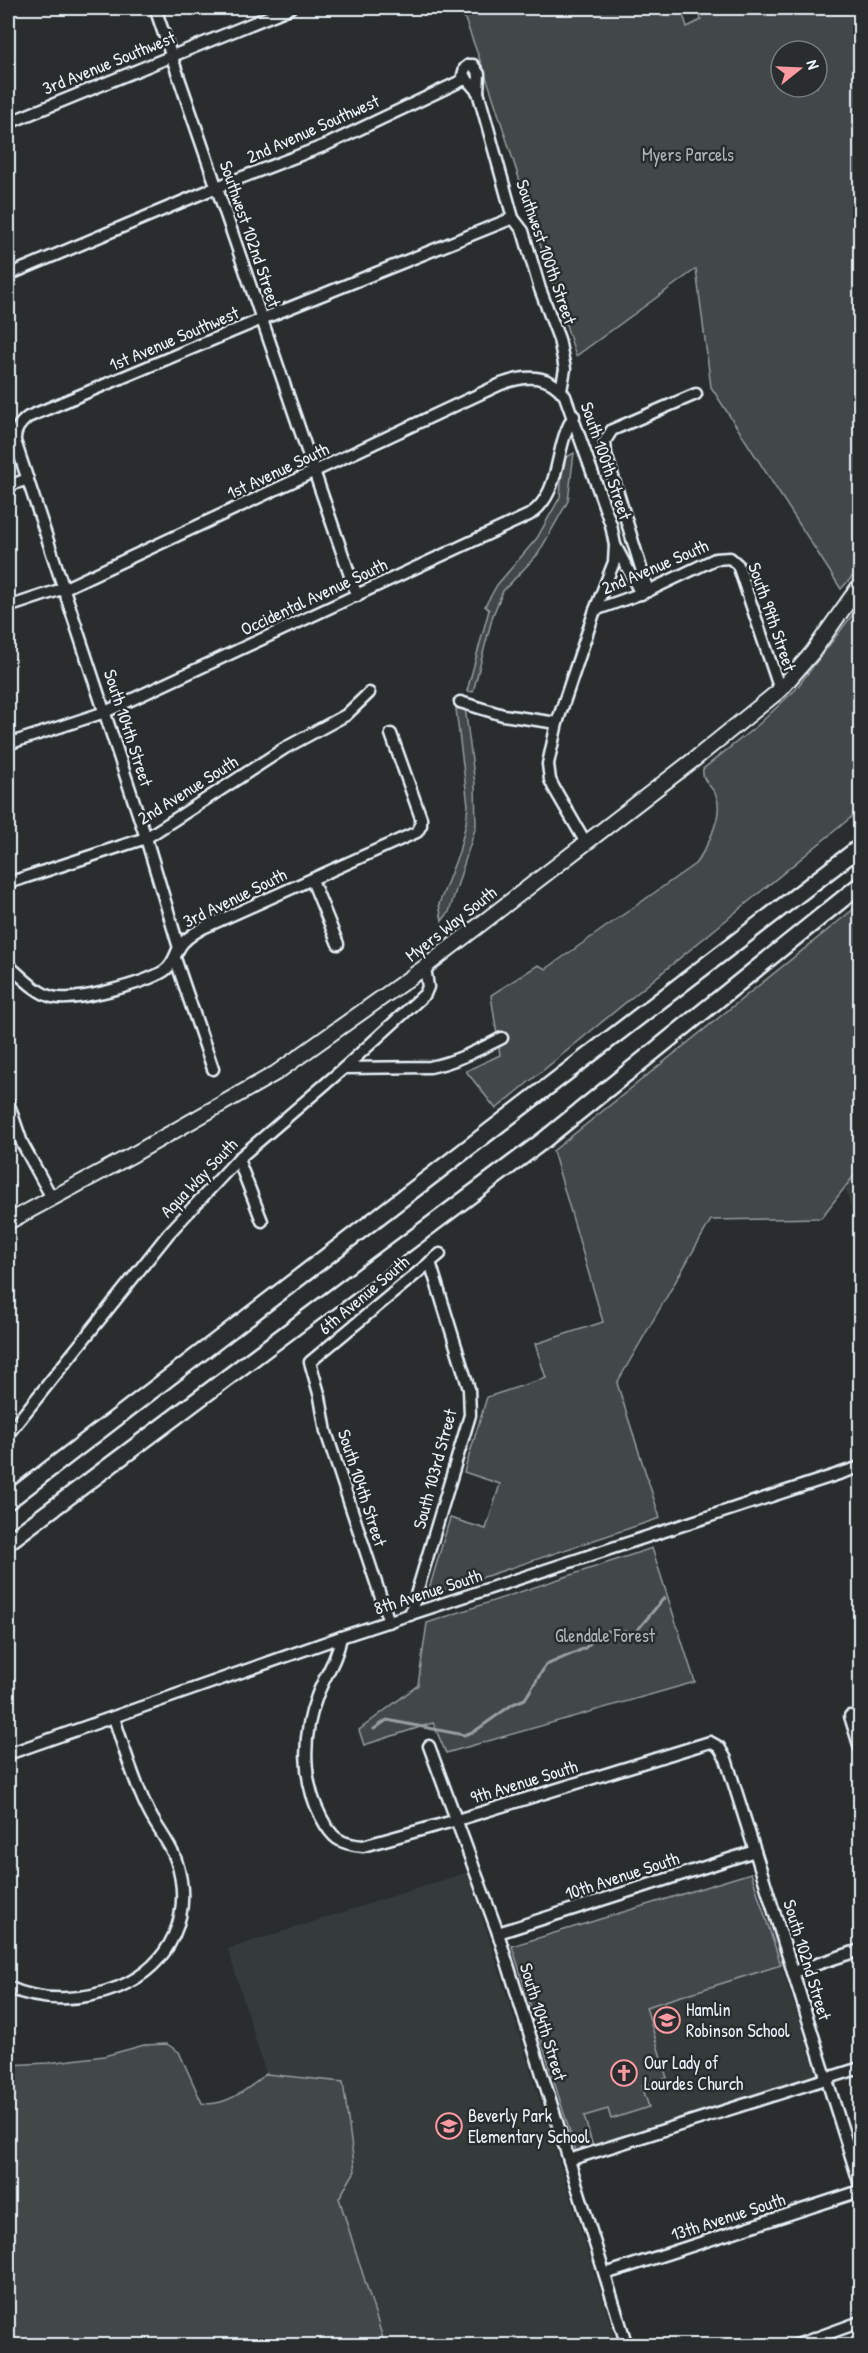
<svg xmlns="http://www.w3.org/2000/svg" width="868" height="2353" viewBox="0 0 868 2353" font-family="'Patrick Hand',sans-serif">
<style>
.built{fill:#363a3b}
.green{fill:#424648;stroke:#959ca0;stroke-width:1.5;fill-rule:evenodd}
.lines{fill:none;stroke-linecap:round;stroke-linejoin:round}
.stream{stroke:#989fa3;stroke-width:3}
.minor-casing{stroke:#e8f1f8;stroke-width:15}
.major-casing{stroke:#e8f1f8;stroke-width:18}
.highway-casing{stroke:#e8f1f8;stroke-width:20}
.minor{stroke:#2a2d2e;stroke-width:10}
.major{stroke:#2a2d2e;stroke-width:14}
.highway{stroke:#2a2d2e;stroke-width:15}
.labels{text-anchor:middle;stroke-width:5;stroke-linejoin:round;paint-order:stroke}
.street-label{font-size:18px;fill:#e8f1f8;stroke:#2a2d2e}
.park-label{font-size:18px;fill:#aeb5ba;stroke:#2a2d2e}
.poi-label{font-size:18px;fill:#e8f1f8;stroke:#2a2d2e;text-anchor:start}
</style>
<rect width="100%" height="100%" fill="#2a2d2e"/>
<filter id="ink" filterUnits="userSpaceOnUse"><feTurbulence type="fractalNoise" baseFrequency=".0167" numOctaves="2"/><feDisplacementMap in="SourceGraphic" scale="12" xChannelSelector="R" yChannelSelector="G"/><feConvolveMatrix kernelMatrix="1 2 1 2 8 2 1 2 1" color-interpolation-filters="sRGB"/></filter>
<g filter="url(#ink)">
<g class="built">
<path d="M860 1168V1239L845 1188Z"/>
<path d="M468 1872 617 2345H385L339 2198 355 2171 343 2082 266 2074 228 1949Z"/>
<path d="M751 1873 817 2076 576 2152 512 1946Z"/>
</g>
<g class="green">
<path d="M461 8H681L687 27 701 20 697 8H860V568L841 589 711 387 696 269 576 356 490 88ZM781 51H817V87H781Z"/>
<path d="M574 453 568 501 538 554 503 591 493 615 473 692 467 691 489 610 485 606 497 585 537 538 560 497 563 459Z"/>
<path d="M860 605V810L496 1109 466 1071 500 1055 491 995 538 965 546 969 695 864C706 850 723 817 717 798 714 786 701 783 703 769L758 725 795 690Z"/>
<path d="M465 707 475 784 476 826 449 912 442 921 439 904 459 852 466 823 468 805 456 709Z"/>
<path d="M860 904V1168L821 1218 711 1220 617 1383 660 1518 427 1596 450 1518 486 1529 500 1484 464 1472 487 1397 546 1378 535 1344 603 1322 553 1151Z"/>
<path d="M652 1548 695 1682 446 1753 433 1723 364 1745 359 1730 418 1685 427 1623Z"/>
<path d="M751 1873 781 1965 646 2007 667 2078 642 2086 649 2107 611 2119 608 2109 584 2116 593 2147 576 2152 512 1946Z"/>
<path d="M167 2044 179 2052 202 2103C224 2108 250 2088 266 2074L343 2082 355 2171 339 2198 385 2345H8V2065L48 2063 104 2056 144 2045Z"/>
</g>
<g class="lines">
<path class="stream" d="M374 1729 387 1720 464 1735 475 1731 513 1704 525 1699 546 1665 585 1648 600 1634 613 1629 635 1633 664 1598"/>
<g class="minor-casing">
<g id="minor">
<path d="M155 8 357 596"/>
<path d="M469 65H473L479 74 478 92 463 75 465 68Z"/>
<path d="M478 92 513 218 523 231 540 289 559 339 565 369 561 390"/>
<path d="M8 123 290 8"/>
<path d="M8 275 217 187 326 145 465 79"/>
<path d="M8 486 28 479"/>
<path d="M648 591 606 454 605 441 612 430 696 394"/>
<path d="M8 607 65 588 501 384C525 375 549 373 565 396L611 525 615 545 641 594"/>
<path d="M595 610 614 562 615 545"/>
<path d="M460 702 503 715 557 723"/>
<path d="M8 744 105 712 529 515C563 493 553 447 574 416"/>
<path d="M586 843 554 788 550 780 548 764 557 723 595 610 648 591 715 559 730 558 738 565 780 690"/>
<path d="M312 880 338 944"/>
<path d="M8 883 146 838 285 748 346 715 369 693"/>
<path d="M179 948 146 838 15 441C14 430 20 423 28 417L262 319 513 218"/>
<path d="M175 958 213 1069"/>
<path d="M8 965C21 976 35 992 52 997 74 1003 145 983 164 971 173 965 174 957 179 948 184 939 194 933 203 928L417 832 421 825V818L391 734"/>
<path d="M344 1068 430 1067C456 1062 478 1050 502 1038"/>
<path d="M8 1102 22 1143 52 1198"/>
<path d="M238 1159 262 1221"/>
<path d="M8 1434 169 1233 238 1159 344 1068 425 994 428 987 425 967"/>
<path d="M410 1615 470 1415 469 1389 430 1262"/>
<path d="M389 1622 326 1432 320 1397 310 1362 440 1254"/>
<path d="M341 1637C336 1663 325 1674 317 1696 302 1735 302 1780 321 1817 332 1838 339 1844 363 1846L457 1820 710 1742 719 1747 726 1759 860 2185"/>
<path d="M850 1716 860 1748"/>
<path d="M429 1746 498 1933 627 2346"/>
<path d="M8 1754 341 1637 860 1467"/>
<path d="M498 1933 755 1851"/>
<path d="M793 1972 860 1950"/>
<path d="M8 1987C42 2003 84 2001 119 1987 171 1965 194 1914 176 1860 169 1841 155 1826 147 1808 133 1779 124 1748 114 1718"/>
<path d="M569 2160 860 2068"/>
<path d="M605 2274 860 2191"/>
<path d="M794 2346 860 2322"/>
</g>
</g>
<g class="major-casing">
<path id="major" d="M8 1222 134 1154 276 1073 425 967 696 758 780 690 812 653 860 585"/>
</g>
<g class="highway-casing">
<g id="highway">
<path d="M8 1501 860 847"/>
<path d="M8 1542 544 1140 860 885"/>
</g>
</g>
<use href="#minor" class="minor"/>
<use href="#major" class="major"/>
<use href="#highway" class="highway"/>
</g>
</g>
<defs>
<g id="school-ring" transform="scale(1.35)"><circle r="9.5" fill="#2a2d2e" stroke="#ff9aa2" stroke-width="1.5"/><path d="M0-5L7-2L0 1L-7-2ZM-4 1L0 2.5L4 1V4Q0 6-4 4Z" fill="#ff9aa2"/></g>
<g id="church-ring" transform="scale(1.35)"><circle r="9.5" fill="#2a2d2e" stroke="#ff9aa2" stroke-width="1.5"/><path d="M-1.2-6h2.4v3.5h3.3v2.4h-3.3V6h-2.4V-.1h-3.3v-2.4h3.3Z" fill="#ff9aa2"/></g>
</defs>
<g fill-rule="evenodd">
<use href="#school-ring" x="667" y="2020"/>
<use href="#church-ring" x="624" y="2073"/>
<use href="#school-ring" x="449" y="2126"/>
</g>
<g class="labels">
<g class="street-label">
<text transform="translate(109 63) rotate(-22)" y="6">3rd Avenue Southwest</text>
<text transform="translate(313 129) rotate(-24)" y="6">2nd Avenue Southwest</text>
<text transform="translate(250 234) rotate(71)" y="6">Southwest 102nd Street</text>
<text transform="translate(546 252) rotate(71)" y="6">Southwest 100th Street</text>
<text transform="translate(174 339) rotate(-23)" y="6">1st Avenue Southwest</text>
<text transform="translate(606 461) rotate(71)" y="6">South 100th Street</text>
<text transform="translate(278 471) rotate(-25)" y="6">1st Avenue South</text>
<text transform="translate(655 567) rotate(-23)" y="6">2nd Avenue South</text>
<text transform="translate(314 597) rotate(-25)" y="6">Occidental Avenue South</text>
<text transform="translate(772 617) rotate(71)" y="6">South 99th Street</text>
<text transform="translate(128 728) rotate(72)" y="6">South 104th Street</text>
<text transform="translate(188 790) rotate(-32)" y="6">2nd Avenue South</text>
<text transform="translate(235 898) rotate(-26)" y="6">3rd Avenue South</text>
<text transform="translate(451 924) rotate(-38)" y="6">Myers Way South</text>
<text transform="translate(199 1178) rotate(-46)" y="6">Aqua Way South</text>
<text transform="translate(364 1295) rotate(-40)" y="6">6th Avenue South</text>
<text transform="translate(435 1469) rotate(-75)" y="6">South 103rd Street</text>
<text transform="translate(362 1488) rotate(72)" y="6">South 104th Street</text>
<text transform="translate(428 1592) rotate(-18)" y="6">8th Avenue South</text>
<text transform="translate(524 1782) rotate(-17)" y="6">9th Avenue South</text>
<text transform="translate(622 1876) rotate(-18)" y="6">10th Avenue South</text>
<text transform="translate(807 1960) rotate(73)" y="6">South 102nd Street</text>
<text transform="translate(543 2022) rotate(73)" y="6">South 104th Street</text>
<text transform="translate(728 2217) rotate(-18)" y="6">13th Avenue South</text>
</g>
<g class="park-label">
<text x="688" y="161">Myers Parcels</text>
<text x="605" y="1642">Glendale Forest</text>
</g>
<g class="poi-label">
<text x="686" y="2016">Hamlin<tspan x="686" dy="21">Robinson School</tspan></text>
<text x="644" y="2069">Our Lady of<tspan x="644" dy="21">Lourdes Church</tspan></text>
<text x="468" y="2122">Beverly Park<tspan x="468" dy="21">Elementary School</tspan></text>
</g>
</g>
<rect width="868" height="2353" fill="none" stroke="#2a2d2e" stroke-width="30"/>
<rect x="15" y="15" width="838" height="2323" fill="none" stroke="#e8f1f8" stroke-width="2" filter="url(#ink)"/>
<g transform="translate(799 69) rotate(72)"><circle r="28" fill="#2a2d2e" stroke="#767b7f" stroke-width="1.5"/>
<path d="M0-4.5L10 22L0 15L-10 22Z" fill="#ff9aa2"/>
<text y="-9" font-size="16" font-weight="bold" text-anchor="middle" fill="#e8f1f8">N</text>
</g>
</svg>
